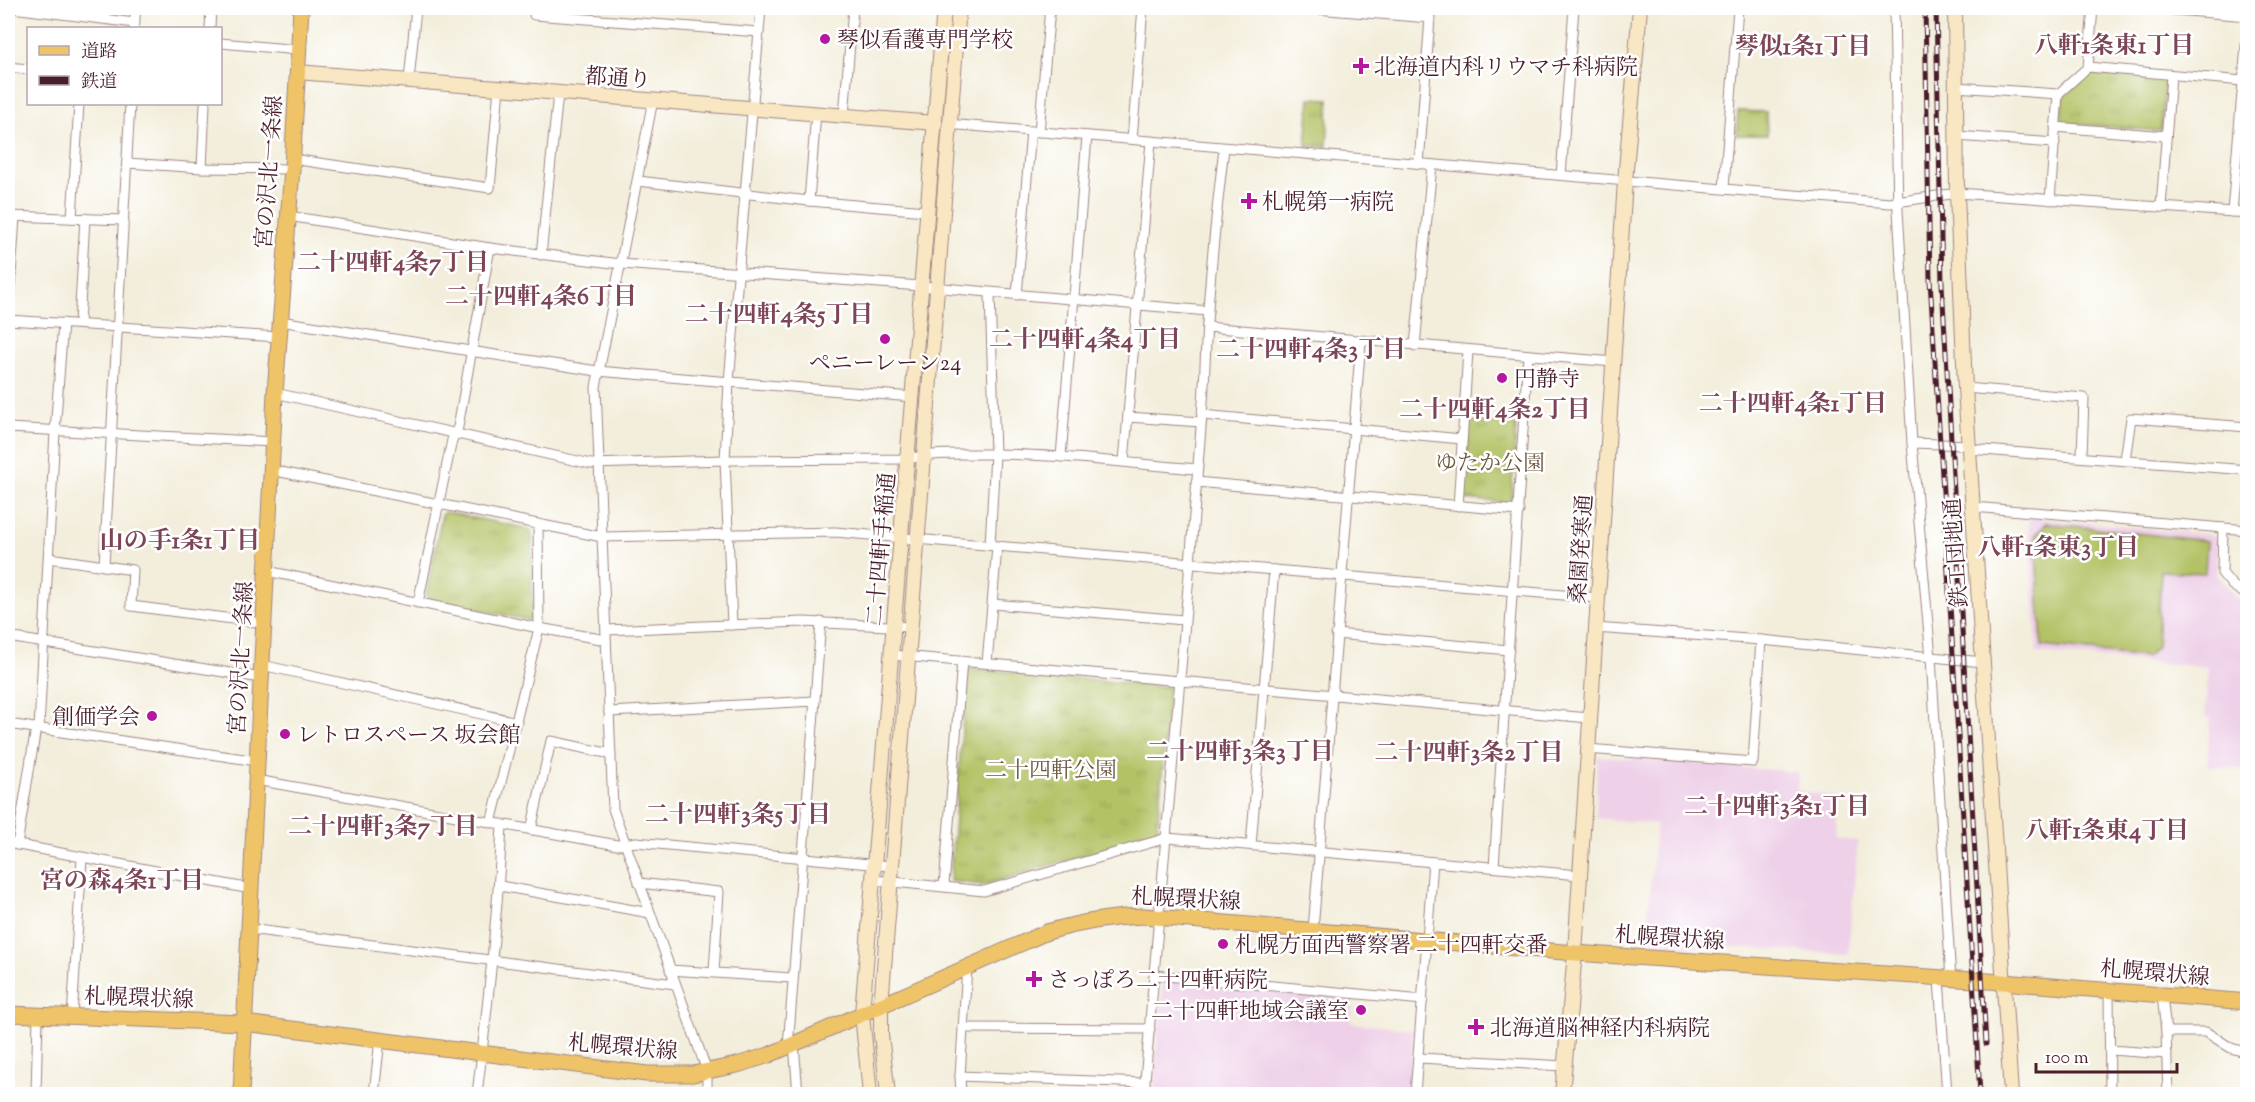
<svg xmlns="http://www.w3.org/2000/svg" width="2255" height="1102" viewBox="0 0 2255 1102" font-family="'Sorts Mill Goudy','Noto Serif JP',serif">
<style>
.built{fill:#eed0e8}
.grass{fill:url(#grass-tufts);stroke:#7e7048;stroke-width:1.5}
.pitch{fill:#b2c265;stroke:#7e7048;stroke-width:1.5}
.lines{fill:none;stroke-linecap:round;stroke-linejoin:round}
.street-casing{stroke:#9e8683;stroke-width:11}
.secondary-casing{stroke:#9e8683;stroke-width:16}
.primary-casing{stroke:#9e8683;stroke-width:17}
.street{stroke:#fff;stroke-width:9}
.secondary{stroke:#f9e7c3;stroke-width:14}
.primary{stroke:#efc469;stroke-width:15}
.rail-casing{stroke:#4a1f2b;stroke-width:5}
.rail{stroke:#fff;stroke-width:3;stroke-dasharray:9;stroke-linecap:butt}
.poi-dot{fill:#b5179e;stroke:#fff;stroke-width:2}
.labels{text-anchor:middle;stroke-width:5;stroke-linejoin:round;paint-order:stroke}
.poi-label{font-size:22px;fill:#4a1f2b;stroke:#fff;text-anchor:start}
.street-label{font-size:22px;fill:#4a1f2b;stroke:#fff}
.park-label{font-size:22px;fill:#6e583f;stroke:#fff}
.neighbourhood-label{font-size:24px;font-weight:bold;fill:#7d4657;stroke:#fff}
</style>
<defs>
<pattern id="grass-tufts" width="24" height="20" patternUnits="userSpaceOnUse" patternTransform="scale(1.5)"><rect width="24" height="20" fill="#b2c265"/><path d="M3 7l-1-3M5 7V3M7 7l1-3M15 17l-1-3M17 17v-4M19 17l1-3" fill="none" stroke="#9ba658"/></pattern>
</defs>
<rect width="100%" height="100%" fill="#fff"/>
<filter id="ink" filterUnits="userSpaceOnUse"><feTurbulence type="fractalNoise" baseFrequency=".0167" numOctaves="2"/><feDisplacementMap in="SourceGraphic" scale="12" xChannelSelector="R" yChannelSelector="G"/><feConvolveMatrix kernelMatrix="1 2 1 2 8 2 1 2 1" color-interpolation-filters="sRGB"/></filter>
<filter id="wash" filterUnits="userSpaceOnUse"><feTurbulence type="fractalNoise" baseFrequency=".008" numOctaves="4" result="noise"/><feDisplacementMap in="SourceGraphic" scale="24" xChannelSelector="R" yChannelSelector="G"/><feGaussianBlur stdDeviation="1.35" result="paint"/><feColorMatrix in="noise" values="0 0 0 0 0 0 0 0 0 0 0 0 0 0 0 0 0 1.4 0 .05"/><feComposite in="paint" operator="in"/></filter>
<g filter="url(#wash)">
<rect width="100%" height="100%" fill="#f3eedb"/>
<g class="built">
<path d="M2028 517 2212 535 2219 540 2216 575 2240 601 2247 602V770L2207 766 2210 717H2205L2208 667 2037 653Z"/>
<path d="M1597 756 1798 772 1797 790 1838 798 1836 839 1858 841 1848 954 1716 946 1694 948 1645 945 1656 824 1596 818Z"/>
<path d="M1163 980 1353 1001 1351 1023 1413 1030 1409 1094H1153Z"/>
</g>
<g class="grass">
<path d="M2090 73 2162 79 2165 82 2161 129 2159 131 2063 123 2061 121 2063 98Z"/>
<path d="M1310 98 1329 99 1327 147 1306 145Z"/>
<path d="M1738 111 1766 112 1767 135H1736Z"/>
<path d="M1469 421 1516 425 1511 503 1463 499Z"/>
<path d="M445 512 530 529 532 532V617L528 620 428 599 426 595 442 514Z"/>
<path d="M967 668 1167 687 1169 689 1157 834 983 885 950 881Z"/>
</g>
<path class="pitch" d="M2046 523 2207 541 2205 573 2161 571 2157 647 2146 657 2042 646 2035 536Z"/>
</g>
<g filter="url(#ink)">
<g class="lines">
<g class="street-casing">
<g id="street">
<path d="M12 8 135 23"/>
<path d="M1303 8 1430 18 1419 164"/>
<path d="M1894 8 1898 210 1912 443 1931 658 1951 980"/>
<path d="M2151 8 2248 16"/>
<path d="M534 15 759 32"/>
<path d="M134 28 136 8"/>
<path d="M210 28 211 8"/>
<path d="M220 43 299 50"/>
<path d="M8 67 28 69"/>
<path d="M2088 67 2093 8"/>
<path d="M409 81 416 8"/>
<path d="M1955 87 2058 94 2088 67 2243 81"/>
<path d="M653 100 596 387 613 809 707 1071V1094"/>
<path d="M844 115 853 8"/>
<path d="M947 124 1890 203 1957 193 2248 213"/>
<path d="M2055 127 2166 136"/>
<path d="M1039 132 1050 8"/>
<path d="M1956 136 2055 143"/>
<path d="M1132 139 1143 8"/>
<path d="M292 159 490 188 499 88"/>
<path d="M127 163 202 168 292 169"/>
<path d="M202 168 205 104"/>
<path d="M1561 175 1574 8"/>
<path d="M638 181 809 201 926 211"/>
<path d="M1724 188 1738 8"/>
<path d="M2050 200 2058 94"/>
<path d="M809 201 816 113"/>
<path d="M2161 207 2171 75"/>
<path d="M2232 212 2248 22"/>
<path d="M8 216 124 220"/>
<path d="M288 216 490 248 621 264 920 286 1208 311"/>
<path d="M72 218 79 104"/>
<path d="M541 255 558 94"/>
<path d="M1017 295 1031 131"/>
<path d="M8 320 279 337"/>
<path d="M8 320 15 217"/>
<path d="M280 321 597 371 912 397"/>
<path d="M79 324 85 218"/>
<path d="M1207 327 1614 362"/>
<path d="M1415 346 1432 165"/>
<path d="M1965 388 2084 398 2082 457"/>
<path d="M275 393 591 464 725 460 909 459C931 453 954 454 977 454 1050 453 1124 463 1197 469"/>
<path d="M1202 415 1462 439"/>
<path d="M1128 417 1201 422"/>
<path d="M8 428 273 442"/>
<path d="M1912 443 1969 445"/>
<path d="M1970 449 2248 470"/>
<path d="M1061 457 1087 136"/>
<path d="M2125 460 2131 418 2248 427"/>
<path d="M1124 462 1151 141"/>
<path d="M271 470 602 537 835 532 1597 598"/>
<path d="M1196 482 1519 511"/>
<path d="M1458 506 1468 351"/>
<path d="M1973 507 2248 530"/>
<path d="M2223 528 2222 573 2232 585 2248 596"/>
<path d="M990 545 995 454 990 293"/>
<path d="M49 558 133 570 131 606 264 623"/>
<path d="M104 566 130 104"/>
<path d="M267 571 539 628 606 640"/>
<path d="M418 603 452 440 458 427 490 248"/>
<path d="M993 604 1184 620"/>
<path d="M732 625 725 460 729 382 761 8"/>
<path d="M1595 628 1761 640 1983 662"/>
<path d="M606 630 803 622 910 627"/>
<path d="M1336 634 1509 650"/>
<path d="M8 637 261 678"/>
<path d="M892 655 1589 718"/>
<path d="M987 663 997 546"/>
<path d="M262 665 517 722"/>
<path d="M609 712 815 701"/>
<path d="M8 724 257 761"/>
<path d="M39 728 55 432 63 323"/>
<path d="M1587 749 1753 762 1761 640"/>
<path d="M256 780 617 845 636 842 891 866"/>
<path d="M491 823 539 628 538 524"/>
<path d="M531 830 551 741 611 754"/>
<path d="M8 843 251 889"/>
<path d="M17 845 36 728"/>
<path d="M1251 845 1274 570"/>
<path d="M1494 867 1528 355"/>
<path d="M873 880 984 891 1167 838 1579 875"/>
<path d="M639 883 719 892 714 972"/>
<path d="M500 886 650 913"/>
<path d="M944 886 962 661"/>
<path d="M249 929 675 984"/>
<path d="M1313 930 1361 341"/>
<path d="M670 970 792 978"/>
<path d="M1155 975 1423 1000"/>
<path d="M1939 979 1947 1094"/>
<path d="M2109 991 2110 1094"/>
<path d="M2162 995 2166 1032 2168 1094"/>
<path d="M72 1017 82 858"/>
<path d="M963 1028 1150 1029"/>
<path d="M2166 1032H2206L2231 1048 2248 1053"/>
<path d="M794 1044 798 1094"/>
<path d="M788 1047 821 622"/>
<path d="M2110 1050 2167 1054"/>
<path d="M1419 1058 1565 1066"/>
<path d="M960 1076 1145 1083"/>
<path d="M36 1094 38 1016"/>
<path d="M374 1094 380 1039"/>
<path d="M477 1094C488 1005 498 915 502 824"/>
<path d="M961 1094 960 1076 967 967"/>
<path d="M1144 1094C1162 868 1185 641 1202 414 1205 384 1205 354 1207 323 1211 265 1217 206 1224 148"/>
<path d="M1415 1094 1433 862"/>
</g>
</g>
<g class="secondary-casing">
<g id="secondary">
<path d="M1955 8 1957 193 1965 388 2011 1094"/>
<path d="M297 72 935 123"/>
<path d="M870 1094 862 1014 944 8"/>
<path d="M888 1094 881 1035V1006L959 8"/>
<path d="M1562 1094 1575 953 1625 181 1640 8"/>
</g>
</g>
<g class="primary-casing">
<g id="primary">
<path d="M8 1014 244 1023 647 1074H693L737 1065 769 1055 1047 932C1078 923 1110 917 1143 916L1575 953 2003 982 2248 1002"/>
<path d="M241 1094 275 393 292 169 301 8"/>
</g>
</g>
<use href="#street" class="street"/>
<use href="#secondary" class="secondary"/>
<use href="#primary" class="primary"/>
<g class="rail-casing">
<g id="rail">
<path d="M1925 8 1930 280 1980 1094"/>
<path d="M1936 8 1942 284 1986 1044"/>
</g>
</g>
<use href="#rail" class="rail"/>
</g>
</g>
<g class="poi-dot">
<circle cx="825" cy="39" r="6"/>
<path d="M1358 57h6v6h6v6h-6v6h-6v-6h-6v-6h6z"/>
<path d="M1246 192h6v6h6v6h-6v6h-6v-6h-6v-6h6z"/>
<circle cx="885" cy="339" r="6"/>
<circle cx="1502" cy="378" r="6"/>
<circle cx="152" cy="716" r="6"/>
<circle cx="285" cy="734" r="6"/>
<circle cx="1223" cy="944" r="6"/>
<path d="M1031 970h6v6h6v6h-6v6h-6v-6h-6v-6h6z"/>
<circle cx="1361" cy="1010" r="6"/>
<path d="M1473 1018h6v6h6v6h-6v6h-6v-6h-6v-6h6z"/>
</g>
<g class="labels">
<g class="poi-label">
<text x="837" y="47">琴似看護専門学校</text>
<text x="1374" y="74">北海道内科リウマチ科病院</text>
<text x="1262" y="209">札幌第一病院</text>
<text x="885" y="370" text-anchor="middle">ペニーレーン24</text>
<text x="1514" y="386">円静寺</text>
<text x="140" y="724" text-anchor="end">創価学会</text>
<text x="297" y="742">レトロスペース 坂会館</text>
<text x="1235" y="952">札幌方面西警察署 二十四軒交番</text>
<text x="1048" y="987">さっぽろ二十四軒病院</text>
<text x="1349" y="1018" text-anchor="end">二十四軒地域会議室</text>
<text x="1490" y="1035">北海道脳神経内科病院</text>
</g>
<g class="street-label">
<text transform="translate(618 77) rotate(4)" y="8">都通り</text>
<text transform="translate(268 172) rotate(-86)" y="8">宮の沢北一条線</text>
<text transform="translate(880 549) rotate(-85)" y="8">二十四軒手稲通</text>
<text transform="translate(1580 549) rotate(-86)" y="8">桑園発寒通</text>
<text transform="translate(1955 553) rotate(-94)" y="8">鉄工団地通</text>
<text transform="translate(240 658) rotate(-87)" y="8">宮の沢北一条線</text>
<text transform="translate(1186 898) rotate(3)" y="8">札幌環状線</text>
<text transform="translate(1670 937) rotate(4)" y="8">札幌環状線</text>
<text transform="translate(2155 972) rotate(5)" y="8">札幌環状線</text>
<text transform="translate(139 997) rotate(2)" y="8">札幌環状線</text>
<text transform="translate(623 1046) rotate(5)" y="8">札幌環状線</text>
</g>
<g class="park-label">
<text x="1490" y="470">ゆたか公園</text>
<text x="1051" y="777">二十四軒公園</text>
</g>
<g class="neighbourhood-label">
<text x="2114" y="53">八軒1条東1丁目</text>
<text x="1803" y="54">琴似1条1丁目</text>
<text x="393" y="270">二十四軒4条7丁目</text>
<text x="541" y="304">二十四軒4条6丁目</text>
<text x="779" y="322">二十四軒4条5丁目</text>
<text x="1085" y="347">二十四軒4条4丁目</text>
<text x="1311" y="357">二十四軒4条3丁目</text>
<text x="1793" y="411">二十四軒4条1丁目</text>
<text x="1495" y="417">二十四軒4条2丁目</text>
<text x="180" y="548">山の手1条1丁目</text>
<text x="2058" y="555">八軒1条東3丁目</text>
<text x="1240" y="759">二十四軒3条3丁目</text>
<text x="1469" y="760">二十四軒3条2丁目</text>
<text x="1777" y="814">二十四軒3条1丁目</text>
<text x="738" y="822">二十四軒3条5丁目</text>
<text x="383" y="834">二十四軒3条7丁目</text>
<text x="2107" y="838">八軒1条東4丁目</text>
<text x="122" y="888">宮の森4条1丁目</text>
</g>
</g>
<rect width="2255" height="1102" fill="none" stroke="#fff" stroke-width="30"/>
<rect x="27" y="27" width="195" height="78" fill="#ffffff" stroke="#b7a5aa" stroke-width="1.5"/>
<rect x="39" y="46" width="30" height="9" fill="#efc469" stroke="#b7a5aa" stroke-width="1.5"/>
<text x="81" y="57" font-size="18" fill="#4a1f2b">道路</text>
<rect x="39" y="76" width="30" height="9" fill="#4a1f2b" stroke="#b7a5aa" stroke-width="1.5"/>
<text x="81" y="87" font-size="18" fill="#4a1f2b">鉄道</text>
<path d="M2036 1063v9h141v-9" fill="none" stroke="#4a1f2b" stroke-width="3"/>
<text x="2045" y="1063" font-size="18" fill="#4a1f2b" stroke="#ffffff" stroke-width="4.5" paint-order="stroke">100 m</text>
</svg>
